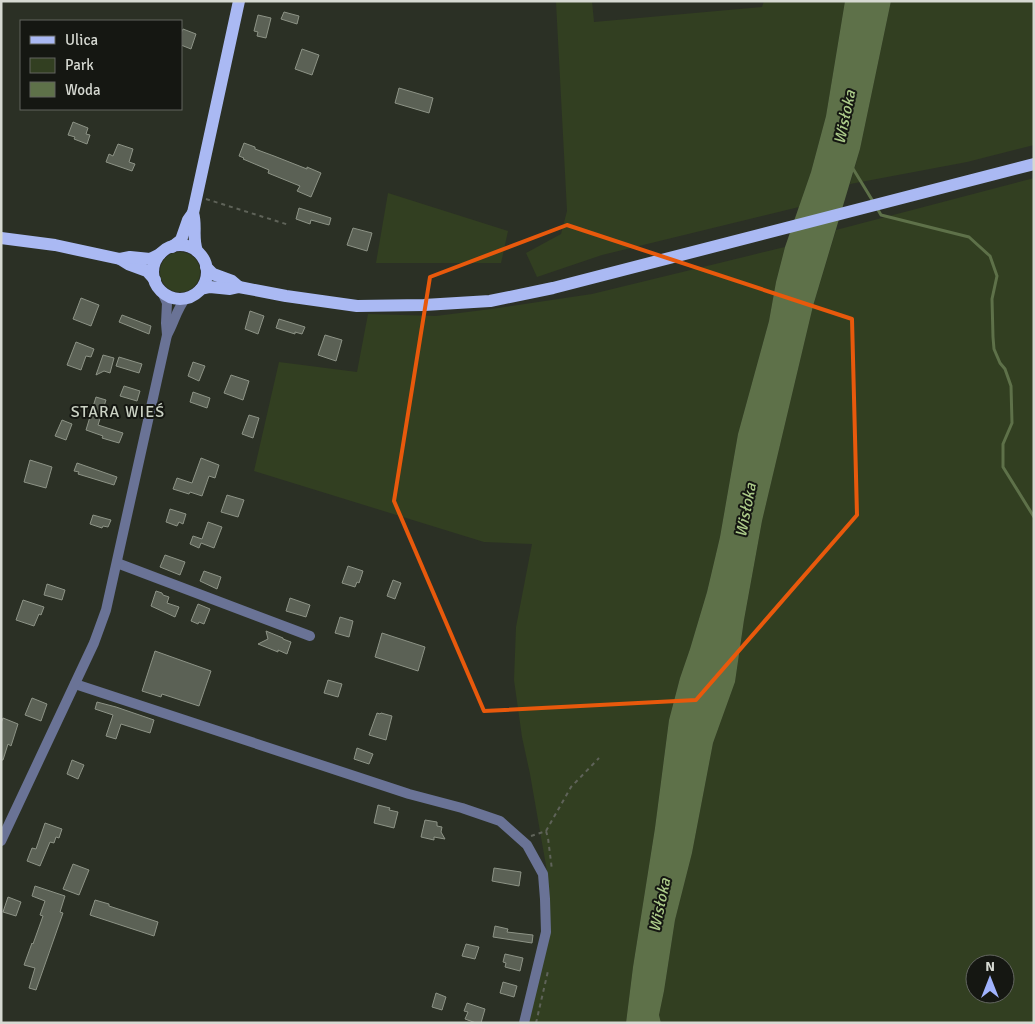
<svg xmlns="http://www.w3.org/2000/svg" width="1035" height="1024" viewBox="0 0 1035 1024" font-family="Signika,sans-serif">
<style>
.green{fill:#323f21;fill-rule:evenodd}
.water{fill:#5e7149}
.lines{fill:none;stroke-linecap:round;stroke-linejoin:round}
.stream{stroke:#5e7149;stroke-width:3}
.building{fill:#5b6155;stroke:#8d9386}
.path{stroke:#5f6359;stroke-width:2;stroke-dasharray:4 4;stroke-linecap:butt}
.minor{stroke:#6a7396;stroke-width:10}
.major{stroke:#aab9f3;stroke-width:12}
.marked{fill:none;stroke:#e8590c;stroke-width:4;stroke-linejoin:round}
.labels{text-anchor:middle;stroke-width:4;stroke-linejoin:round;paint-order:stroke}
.water-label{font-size:16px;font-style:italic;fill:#accb89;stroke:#151712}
.neighbourhood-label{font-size:16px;letter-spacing:1px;fill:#cbd2c4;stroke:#151712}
</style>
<rect width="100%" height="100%" fill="#2b3025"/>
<g class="green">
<path d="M554 1H592L594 22 762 7 764 1H845L826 116 811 172 799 207 602 255 537 277 526 253 561 234 567 211 556 2Z"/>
<path d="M891 1H1034V145L967 162 850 184 860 149Z"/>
<path d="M1034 178V1023H661L659 1015 664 991 675 920 692 853 713 743 735 682 744 620 762 521 813 306 836 230ZM975 964H1005V994H975Z"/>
<path d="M388 193 508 231 501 263H376Z"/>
<path d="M785 247 776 282 769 321 738 434 720 537 707 592 690 649 680 678 669 720 655 828 633 967 626 1023H525L546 932 548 877 530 774 522 737 514 680 516 627 532 544 484 542 254 471 279 362 357 372 368 314 436 316 491 309 592 294Z"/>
<circle cx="180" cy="272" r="20"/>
</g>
<path class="water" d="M845 1H891L860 149 813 306 762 521 744 620 735 682 713 743 692 853 675 920 664 991 659 1015 661 1023H626L633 967 655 828 669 720 680 678 690 649 707 592 720 537 738 434 769 321 776 282 785 247 811 172 826 116Z"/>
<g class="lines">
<g class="stream">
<path d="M852 167 874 203"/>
<path d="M877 208 881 215 969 237 990 256 997 276 992 299 993 337 994 349 1000 363 1005 369 1011 386 1012 423 1003 444V467L1034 517"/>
</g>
</g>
<g class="building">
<path d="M284 12 299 16 297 24 281 19Z"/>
<path d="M258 15 271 18 266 38 257 36 258 32 254 31Z"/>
<path d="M183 29 196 34 191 49 181 45V33Z"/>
<path d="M302 49 319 55 312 75 295 69Z"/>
<path d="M399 88 433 98 429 113 395 103Z"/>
<path d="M73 122 88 128 86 134 90 135 87 144 74 139 75 137 68 135Z"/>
<path d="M244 143 255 147V149L274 156 307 169V167L321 173 311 197 297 191 300 186 268 173 269 170 243 159 244 158 239 156Z"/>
<path d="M118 144 133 149 129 162 135 164 132 171 106 162 109 154 113 156Z"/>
<path d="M299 208 331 218 329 225 311 220 310 224 296 219Z"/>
<path d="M353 228 372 233 367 251 347 245Z"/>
<path d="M81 298 99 305 91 326 73 319Z"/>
<path d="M250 311 264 316 258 334 245 329Z"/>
<path d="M122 315 151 326 149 334 119 322Z"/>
<path d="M279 319 305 327 302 334 295 332V334L276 328Z"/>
<path d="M325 335 342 340 336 361 318 355Z"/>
<path d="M76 342 94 349 91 357 86 356 81 370 67 365Z"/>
<path d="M103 355 114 358 110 373 104 371 96 375Z"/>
<path d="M119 357 142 364 139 373 116 366Z"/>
<path d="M193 362 205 366 199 381 188 376Z"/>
<path d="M231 375 249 381 243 400 224 393Z"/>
<path d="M124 386 140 391 137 401 120 396Z"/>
<path d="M193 392 210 398 207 408 190 402Z"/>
<path d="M96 397 106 400 98 425 123 433 119 443 102 438 103 436 86 430Z"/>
<path d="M249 415 259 418 253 438 242 434Z"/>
<path d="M62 420 72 424 66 440 55 436Z"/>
<path d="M201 458 219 465 215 478 209 476 202 496 190 492 189 494 173 489 177 478 192 483Z"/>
<path d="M30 460 52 467 46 488 24 482Z"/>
<path d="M77 463 117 477 114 485 78 474 79 472 74 471Z"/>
<path d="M227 495 244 500 238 517 221 512Z"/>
<path d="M170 509 186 514 183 524 179 522 177 526 166 522Z"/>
<path d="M93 515 111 520 108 527 103 526 102 528 90 524Z"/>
<path d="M208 522 222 527 214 548 201 543 199 548 190 544 193 536 202 539Z"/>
<path d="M165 555 185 562 180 575 160 567Z"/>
<path d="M348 566 363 571 359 583 357 582 355 587 342 583Z"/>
<path d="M204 571 221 577 217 589 200 581Z"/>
<path d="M393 580 401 583 395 599 387 596Z"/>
<path d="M47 584 65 590 62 600 44 595Z"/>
<path d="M156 591 162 593 163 595 169 597 167 603 179 607 175 617 151 606Z"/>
<path d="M290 598 310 605 306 617 286 611Z"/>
<path d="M23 600 44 607 41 615 39 614 34 626 16 620Z"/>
<path d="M198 604 210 609 204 624 199 622 198 624 191 621Z"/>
<path d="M340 617 353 621 349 637 335 633Z"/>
<path d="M266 631 283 638V639L291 642 287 654 278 650V652L258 644 268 639Z"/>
<path d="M382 633 425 647 418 671 375 657Z"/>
<path d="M155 651 211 671 199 706 162 694 161 697 142 691Z"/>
<path d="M328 680 342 684 338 697 324 693Z"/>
<path d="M32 698 47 704 41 721 25 715Z"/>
<path d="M97 702 116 707 154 720 150 733 121 724 116 739 106 736 113 715 95 709Z"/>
<path d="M377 713 380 714 381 713 392 716 386 740 369 735Z"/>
<path d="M3 718 18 724 11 746 8 744 3 760H1V723Z"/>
<path d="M357 748 373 754 369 764 354 759Z"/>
<path d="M72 760 84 765 78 779 67 774Z"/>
<path d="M378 805 390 808 389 810 398 812 394 828 374 823Z"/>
<path d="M425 820 437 822V826L442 827 441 832 445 839 434 837V840L421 837Z"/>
<path d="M45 823 62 829 59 838 56 837 54 843 50 842 40 866 27 861 32 848 36 849Z"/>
<path d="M73 864 89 870 79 895 63 889Z"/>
<path d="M494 868 521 872 519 886 492 881Z"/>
<path d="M35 886 65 896 60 912 63 913 36 990 29 988 35 968 24 965 32 943 33 944 43 916 40 915 45 901 32 896Z"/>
<path d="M8 897 21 902 16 916 3 912Z"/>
<path d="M95 900 109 904V906L158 922 154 936 90 915Z"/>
<path d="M495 926 508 929 507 932 533 935 532 943 493 937Z"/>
<path d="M466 944 479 947 475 959 462 956Z"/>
<path d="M505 954 523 958 520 971 505 967 506 963 503 962Z"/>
<path d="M503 982 517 986 514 997 500 993Z"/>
<path d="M436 993 446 997 442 1010 432 1007Z"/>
<path d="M467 1003 485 1009 481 1023H476L465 1019 468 1012 464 1011Z"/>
</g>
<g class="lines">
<g class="path">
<path d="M206 199 289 225"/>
<path d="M546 831 571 787 599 758"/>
<path d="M531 836 546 831 548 838 552 870"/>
<path d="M536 1023 548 971"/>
</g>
<g class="minor">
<path d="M162 292 167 303 166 323 167 335"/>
<path d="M117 563 310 636"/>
<path d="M75 684 409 794 462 808 500 821 527 845 543 874 545 899 546 932 524 1023"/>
<path d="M1 841 94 643 106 610 167 335C174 323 177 308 186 298"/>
</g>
<g class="major">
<path d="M1 238 55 245 120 259 128 264 147 271 155 280"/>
<circle cx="180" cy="272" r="27"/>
<path d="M172 247 181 240 188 220 193 213"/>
<path d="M197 251C192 237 197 227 193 213L239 1"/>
<path d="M120 259 130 257 150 259 160 254"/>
<path d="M206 267 213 274 232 281 239 287"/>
<path d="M201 289 210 287 230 289 239 287 286 296 357 306 424 305 490 301 553 288 1034 164"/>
</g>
</g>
<path class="marked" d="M567 225 852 319 857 515 696 700 484 711 394 501 430 277Z"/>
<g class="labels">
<g class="water-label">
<text transform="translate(844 117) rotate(-78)" y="6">Wisłoka</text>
<text transform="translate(745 510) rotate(-79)" y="6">Wisłoka</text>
<text transform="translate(659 905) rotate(-78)" y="6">Wisłoka</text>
</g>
<g class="neighbourhood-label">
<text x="118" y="417">STARA WIEŚ</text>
</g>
</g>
<rect width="1035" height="1024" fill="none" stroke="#d6d9d2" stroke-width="5"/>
<rect x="20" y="20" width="162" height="90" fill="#151712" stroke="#62655f"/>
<rect x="30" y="36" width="25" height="8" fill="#aab9f3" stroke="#62655f"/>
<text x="65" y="45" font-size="15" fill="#d6d9d2">Ulica</text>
<rect x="30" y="58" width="25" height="15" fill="#323f21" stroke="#62655f"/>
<text x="65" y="70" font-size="15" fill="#d6d9d2">Park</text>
<rect x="30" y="82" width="25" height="15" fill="#5e7149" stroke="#62655f"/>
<text x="65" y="95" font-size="15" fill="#d6d9d2">Woda</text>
<g transform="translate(990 979)"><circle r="24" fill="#151712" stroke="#62655f"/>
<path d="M0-4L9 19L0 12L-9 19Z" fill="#a0b3fd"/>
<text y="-8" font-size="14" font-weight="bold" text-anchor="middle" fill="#d6d9d2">N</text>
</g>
</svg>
